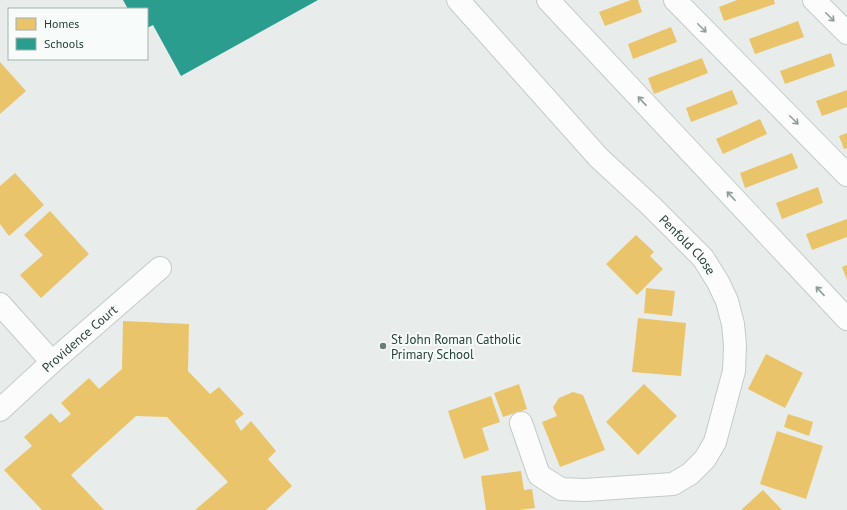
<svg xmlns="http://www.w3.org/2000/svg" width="847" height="510" viewBox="0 0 847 510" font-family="'PT Sans',sans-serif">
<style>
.homes{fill:#e9c46a}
.schools{fill:#2a9d8f}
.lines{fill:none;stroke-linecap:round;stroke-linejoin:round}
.minor-casing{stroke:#c5cac8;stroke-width:24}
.minor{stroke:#fcfcfc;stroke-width:22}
.oneway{stroke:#909f9b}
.poi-dot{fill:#697e78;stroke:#f7fbf9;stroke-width:1.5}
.labels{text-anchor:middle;stroke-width:4;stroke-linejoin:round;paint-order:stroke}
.street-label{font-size:13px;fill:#24423a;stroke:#f7fbf9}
.poi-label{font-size:13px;fill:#24423a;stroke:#f7fbf9;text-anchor:start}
</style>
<rect width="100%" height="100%" fill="#e8edeb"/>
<g class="homes">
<path d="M631 0H638L642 12 605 26 599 12Z"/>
<path d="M737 0H774L775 4 724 21 719 7Z"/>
<path d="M798 21 804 37 755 54 749 39Z"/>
<path d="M671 27 677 42 633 59 628 44Z"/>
<path d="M831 53 835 66 785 84 780 71Z"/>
<path d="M702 58 708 73 654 94 648 78Z"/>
<path d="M0 62 26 91 0 114Z"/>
<path d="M732 90 738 104 691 122 686 108Z"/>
<path d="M847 90V107L822 116 816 101Z"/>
<path d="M760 119 767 134 723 154 716 139Z"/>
<path d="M847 133V148L844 149 839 136Z"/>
<path d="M792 153 798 168 745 188 740 173Z"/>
<path d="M15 173 44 205 9 236 0 224V186Z"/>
<path d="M818 187 823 203 782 219 776 203Z"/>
<path d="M50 211 89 254 41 298 20 275 43 255 24 235Z"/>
<path d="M847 219V237L812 250 806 234Z"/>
<path d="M636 235 654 252 650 256 663 269 637 295 606 264Z"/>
<path d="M847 265V280L842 267Z"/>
<path d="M646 288 675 291 672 316 644 313Z"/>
<path d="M638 318 686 323 681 376 632 372Z"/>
<path d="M123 321 189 324 188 371 210 394 219 387 244 414 235 421 241 431 251 421 276 451 268 459 292 486 266 510H195L228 482 167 417 136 416 71 475 104 510H42L4 470 32 446 24 437 51 413 60 423 71 414 61 403 89 378 99 389 122 369Z"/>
<path d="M766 354 803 373 785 408 748 389Z"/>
<path d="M519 384 527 409 503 417 494 393Z"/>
<path d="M644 384 677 416 638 455 606 422Z"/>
<path d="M573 392 583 395 605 450 560 467 542 422 557 416 553 407 559 398Z"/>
<path d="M491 396 500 422 482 428 489 450 464 459 448 411Z"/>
<path d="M788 414 813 422 809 436 784 427Z"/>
<path d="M777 431 823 446 806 499 760 484Z"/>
<path d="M521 471 524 490 532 489 535 508 519 510H486L481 476Z"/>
<path d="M763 490 782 510H741Z"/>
</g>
<path class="schools" d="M123 0H318L181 76 153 25 147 28V9H128Z"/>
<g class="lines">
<g class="minor-casing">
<g id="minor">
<path id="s1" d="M458 0 599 158 651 206 703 258 718 282 727 301 733 324 735 345 734 371 715 442 705 459 690 474 673 484 585 490 561 489 539 475 521 423"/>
<path d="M548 0 847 319"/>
<path d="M675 0 847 175"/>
<path d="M814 0 847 33"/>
<path d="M0 304 52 362"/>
<path id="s2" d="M0 410 52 362 160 268"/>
</g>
</g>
<use href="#minor" class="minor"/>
</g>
<defs><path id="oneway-shaft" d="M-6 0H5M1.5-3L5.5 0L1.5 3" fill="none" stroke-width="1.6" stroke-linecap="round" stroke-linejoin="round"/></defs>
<g class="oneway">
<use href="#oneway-shaft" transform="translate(830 17) rotate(45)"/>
<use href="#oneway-shaft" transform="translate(702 28) rotate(45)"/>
<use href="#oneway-shaft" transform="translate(642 101) rotate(-133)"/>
<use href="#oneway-shaft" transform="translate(794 120) rotate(45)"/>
<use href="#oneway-shaft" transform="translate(731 196) rotate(-133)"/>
<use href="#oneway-shaft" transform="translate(820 291) rotate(-133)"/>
</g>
<circle class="poi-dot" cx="383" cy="346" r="4"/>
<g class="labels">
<g class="street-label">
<text dy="5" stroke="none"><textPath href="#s1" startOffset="336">Penfold Close</textPath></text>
<text dy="5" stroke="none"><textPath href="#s2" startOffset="107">Providence Court</textPath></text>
</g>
<g class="poi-label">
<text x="391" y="344">St John Roman Catholic<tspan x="391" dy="15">Primary School</tspan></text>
</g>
</g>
<rect x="8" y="8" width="140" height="52" fill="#f7fbf9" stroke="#a3b1ad"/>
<rect x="16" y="18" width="20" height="12" fill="#e9c46a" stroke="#a3b1ad"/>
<text x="44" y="28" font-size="12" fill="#24423a">Homes</text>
<rect x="16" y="38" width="20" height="12" fill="#2a9d8f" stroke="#a3b1ad"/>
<text x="44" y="48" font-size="12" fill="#24423a">Schools</text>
</svg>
